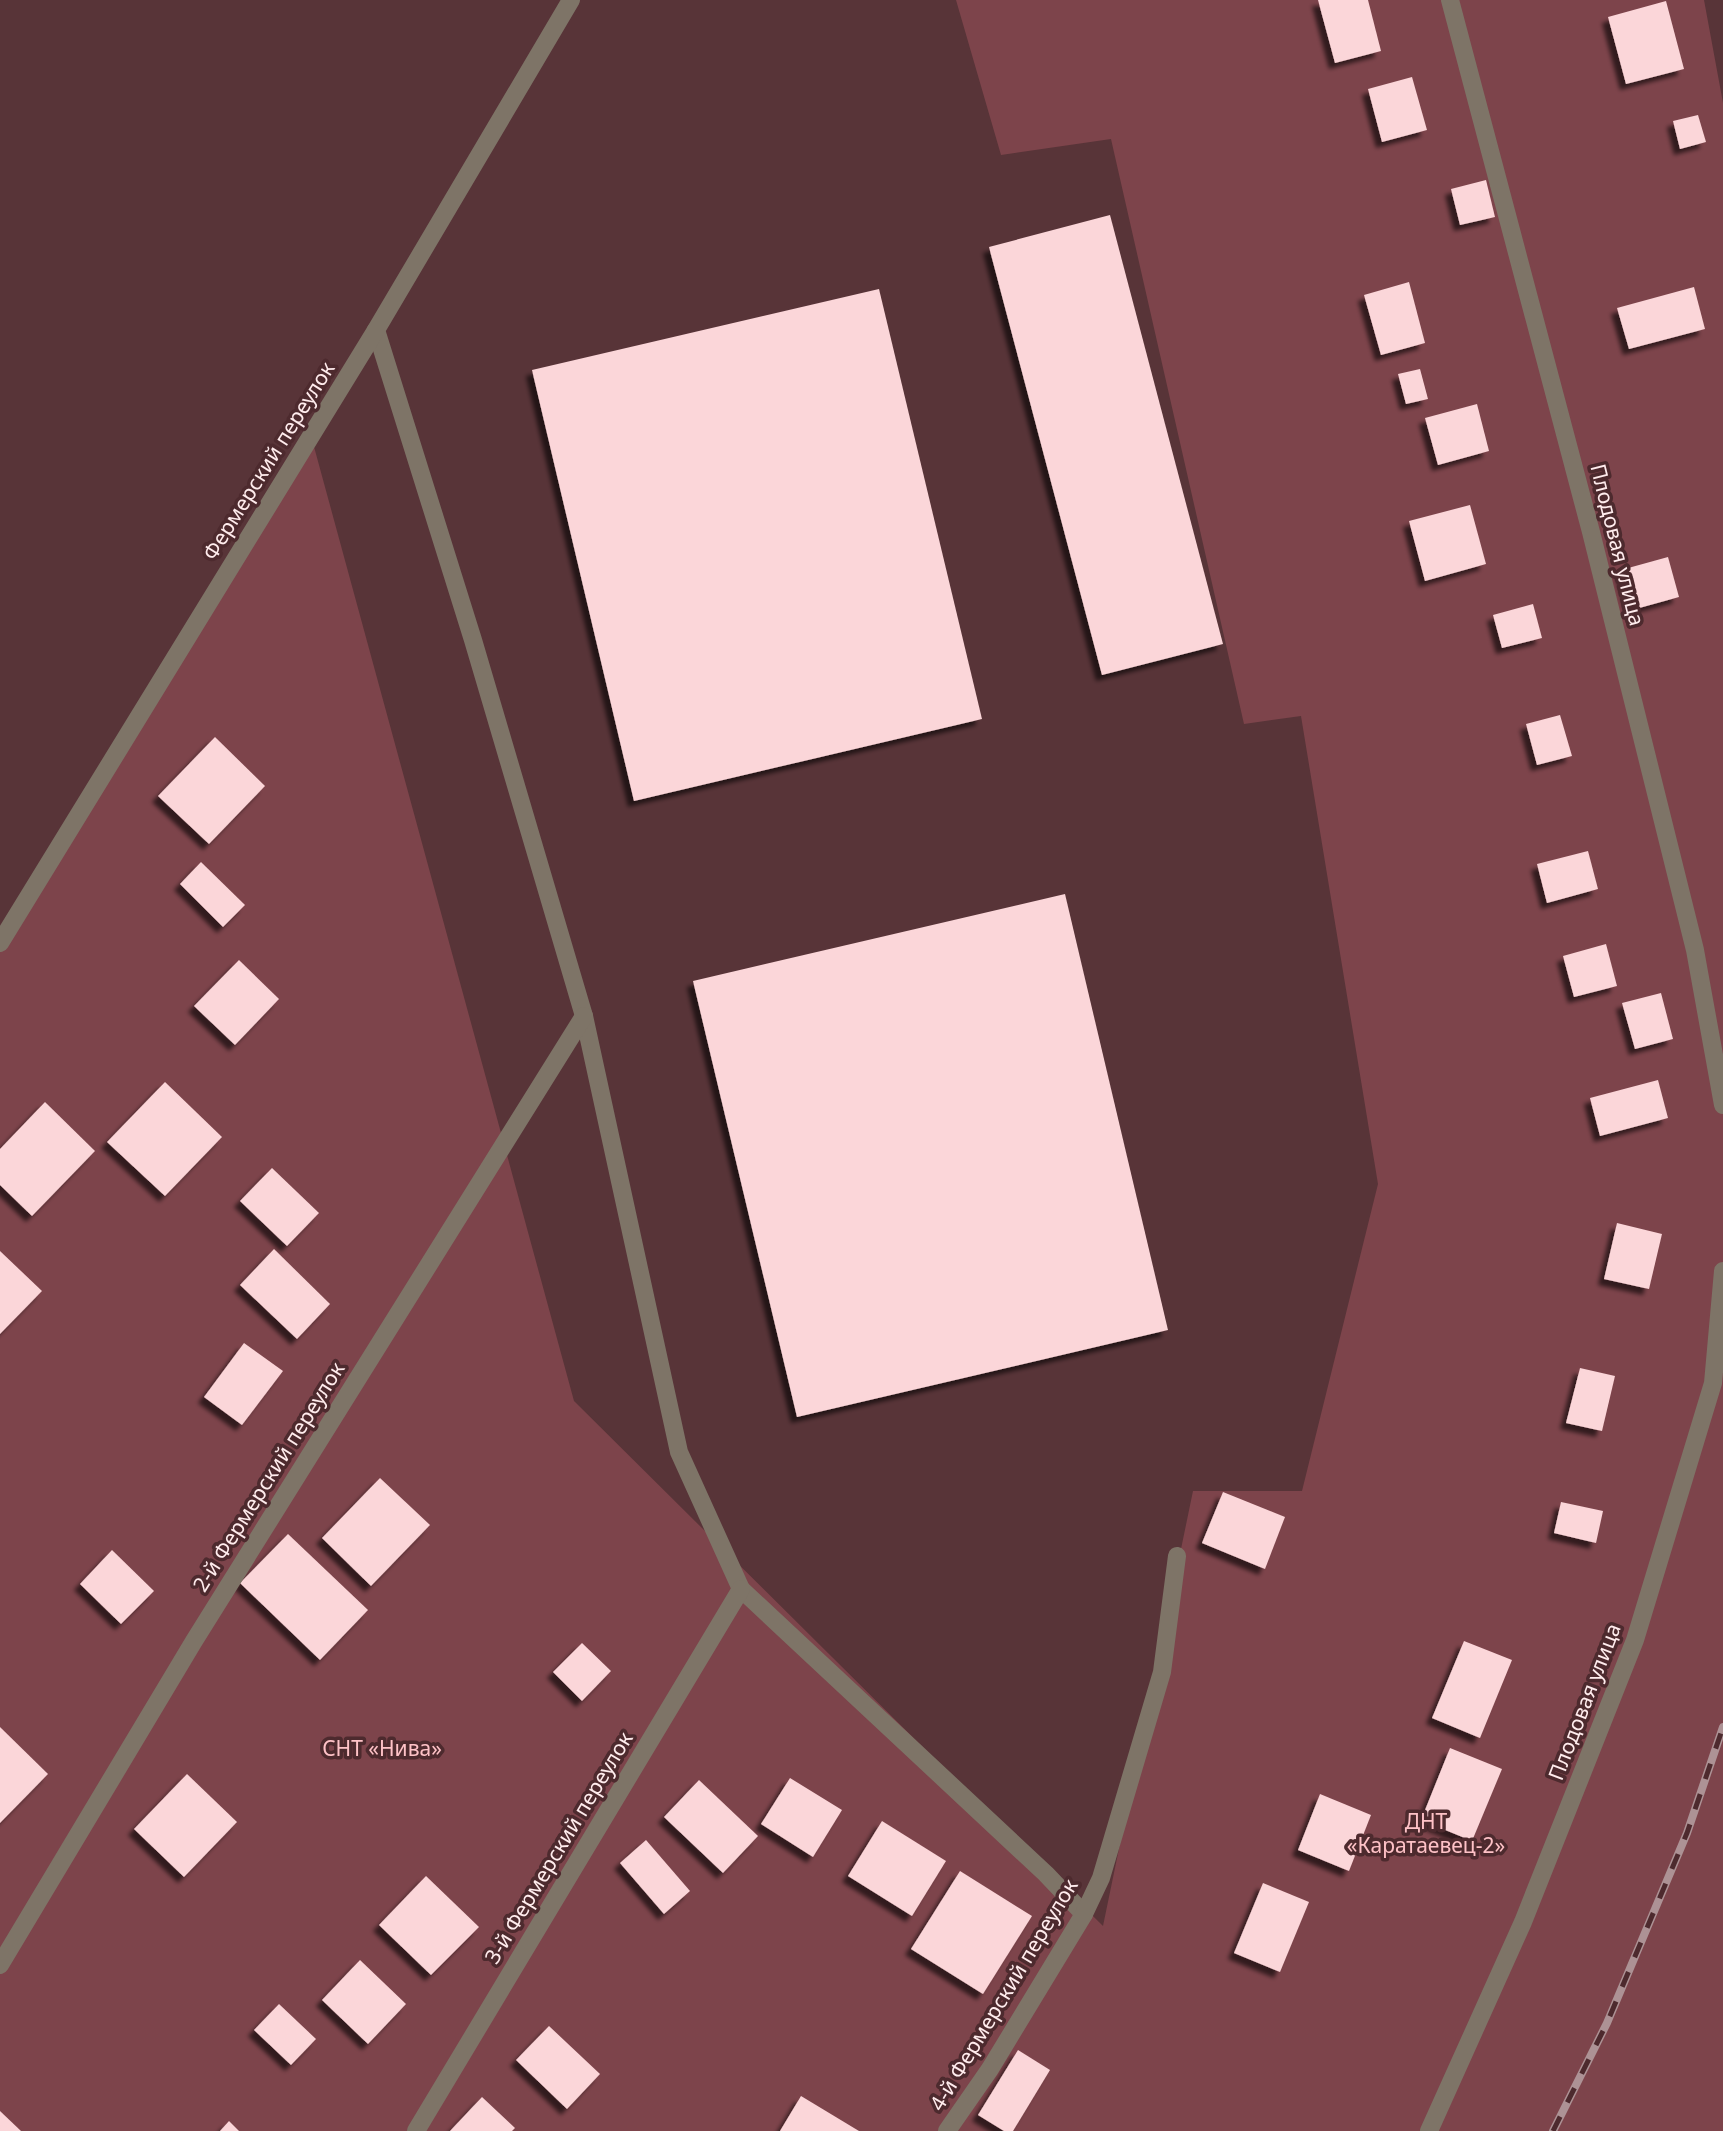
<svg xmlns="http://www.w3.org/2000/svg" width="1723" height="2131" viewBox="0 0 1723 2131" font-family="'Noto Sans',sans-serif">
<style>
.green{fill:#7d444b}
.building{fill:#fbd6d9;filter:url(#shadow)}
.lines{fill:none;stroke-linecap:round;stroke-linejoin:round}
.minor{stroke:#7e7467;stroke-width:18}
.rail-casing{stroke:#ad9295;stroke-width:8}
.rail{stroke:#4d2a2e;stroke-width:5;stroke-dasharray:16;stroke-linecap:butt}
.labels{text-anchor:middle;stroke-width:7;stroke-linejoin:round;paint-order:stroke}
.street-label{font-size:21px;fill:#ffeced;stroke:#4d2a2e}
.park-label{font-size:21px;fill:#fec2c7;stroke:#4d2a2e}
</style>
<defs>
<filter id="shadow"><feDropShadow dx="-6" dy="6" stdDeviation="2" flood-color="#0009"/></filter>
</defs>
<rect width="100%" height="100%" fill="#583438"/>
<path class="green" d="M956 0H1704L1723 103V2131H0V941L310 432 574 1401 1103 1926 1193 1491H1302L1378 1184 1301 716 1244 724 1111 139 1001 155Z"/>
<g class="building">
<path d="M1318 0H1368L1381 51 1335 63Z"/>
<path d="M1666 1 1684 69 1626 84 1608 17Z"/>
<path d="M1412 77 1427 130 1382 142 1368 89Z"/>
<path d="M1698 115 1706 142 1680 149 1673 121Z"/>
<path d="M1486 180 1495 217 1460 225 1451 189Z"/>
<path d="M1110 215 1223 644 1102 675 989 247Z"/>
<path d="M1409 282 1425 343 1381 355 1364 295Z"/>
<path d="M1694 287 1705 329 1629 349 1617 308Z"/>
<path d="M879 289 982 719 634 801 532 370Z"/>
<path d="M1420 369 1428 399 1406 404 1398 374Z"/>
<path d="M1477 404 1489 451 1438 465 1425 418Z"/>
<path d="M1470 505 1486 564 1425 581 1409 521Z"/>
<path d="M1668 557 1679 597 1632 610 1621 570Z"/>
<path d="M1533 604 1542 638 1502 648 1493 615Z"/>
<path d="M1560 715 1572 756 1537 765 1526 724Z"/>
<path d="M215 737 265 786 209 844 158 796Z"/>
<path d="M1588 851 1598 889 1547 903 1537 864Z"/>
<path d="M201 862 245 905 223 927 180 884Z"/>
<path d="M1065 894 1168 1330 797 1417 693 981Z"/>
<path d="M1606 944 1617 986 1574 997 1563 956Z"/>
<path d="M239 960 279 999 235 1045 194 1006Z"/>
<path d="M1661 993 1673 1039 1635 1049 1622 1003Z"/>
<path d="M1658 1080 1668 1118 1600 1136 1590 1098Z"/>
<path d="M165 1082 222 1137 165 1196 107 1142Z"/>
<path d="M45 1102 95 1151 32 1216 0 1185V1149Z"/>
<path d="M272 1168 319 1213 287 1246 240 1201Z"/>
<path d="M1617 1223 1662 1234 1649 1289 1604 1279Z"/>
<path d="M274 1249 330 1304 297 1339 240 1285Z"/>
<path d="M0 1251 42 1291 0 1334Z"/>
<path d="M244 1343 283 1371 242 1425 204 1397Z"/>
<path d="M1580 1368 1615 1376 1602 1431 1566 1423Z"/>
<path d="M380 1478 430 1525 371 1586 322 1538Z"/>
<path d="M1223 1492 1285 1517 1265 1569 1202 1543Z"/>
<path d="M1561 1502 1603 1511 1596 1543 1554 1533Z"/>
<path d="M288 1534 368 1610 320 1660 240 1583Z"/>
<path d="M112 1550 154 1591 121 1624 80 1584Z"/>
<path d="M1464 1641 1512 1660 1480 1738 1432 1718Z"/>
<path d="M582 1643 611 1671 582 1701 553 1672Z"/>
<path d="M0 1727 48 1774 0 1823Z"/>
<path d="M1450 1748 1502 1769 1472 1841 1421 1820Z"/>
<path d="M187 1774 237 1822 184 1877 134 1829Z"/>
<path d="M790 1778 842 1810 813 1857 761 1824Z"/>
<path d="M699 1780 758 1836 723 1873 664 1817Z"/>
<path d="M1320 1794 1371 1815 1349 1871 1298 1850Z"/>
<path d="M882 1821 946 1861 912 1916 848 1876Z"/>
<path d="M646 1840 690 1891 664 1914 620 1863Z"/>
<path d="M960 1871 1032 1916 983 1994 911 1949Z"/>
<path d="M426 1876 479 1927 431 1975 379 1925Z"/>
<path d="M1263 1883 1309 1902 1280 1972 1234 1953Z"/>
<path d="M360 1960 406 2004 368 2044 322 2000Z"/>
<path d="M279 2004 316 2039 291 2065 254 2030Z"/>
<path d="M549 2026 600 2074 567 2109 516 2060Z"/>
<path d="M1018 2050 1050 2070 1013 2131H1004L978 2115Z"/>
<path d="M801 2096 859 2131H780Z"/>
<path d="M482 2097 515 2128 512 2131H450Z"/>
<path d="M0 2111 21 2131H0Z"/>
<path d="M229 2121 239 2131H220Z"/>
</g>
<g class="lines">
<g class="minor">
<path d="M1450 0 1591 532 1695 950 1723 1105"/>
<path d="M376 330 473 640 584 1016 679 1452 741 1589 1046 1874 1084 1914"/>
<path d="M0 943 376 330 571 0"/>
<path d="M0 1965 194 1641 584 1016"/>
<path d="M416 2131 741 1589"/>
<path d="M947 2131 990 2069 1084 1914 1101 1878 1162 1672 1177 1556"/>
<path d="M1429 2131 1523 1922 1635 1640 1713 1383 1723 1271"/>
</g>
<g class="rail-casing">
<path id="rail" d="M1553 2131 1607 2023 1687 1833 1723 1727"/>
</g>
<use href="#rail" class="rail"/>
</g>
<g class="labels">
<g class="street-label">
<text transform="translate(269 461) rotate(-58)" y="7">Фермерский переулок</text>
<text transform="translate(1617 545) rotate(76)" y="7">Плодовая улица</text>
<text transform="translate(269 1477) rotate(-58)" y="7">2-й Фермерский переулок</text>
<text transform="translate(1585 1702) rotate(-69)" y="7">Плодовая улица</text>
<text transform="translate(559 1848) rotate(-59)" y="7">3-й Фермерский переулок</text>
<text transform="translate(1004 1995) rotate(-59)" y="7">4-й Фермерский переулок</text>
</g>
<g class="park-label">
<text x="382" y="1756">СНТ «Нива»</text>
<text x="1426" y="1829">ДНТ<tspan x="1426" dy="24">«Каратаевец-2»</tspan></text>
</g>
</g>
</svg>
